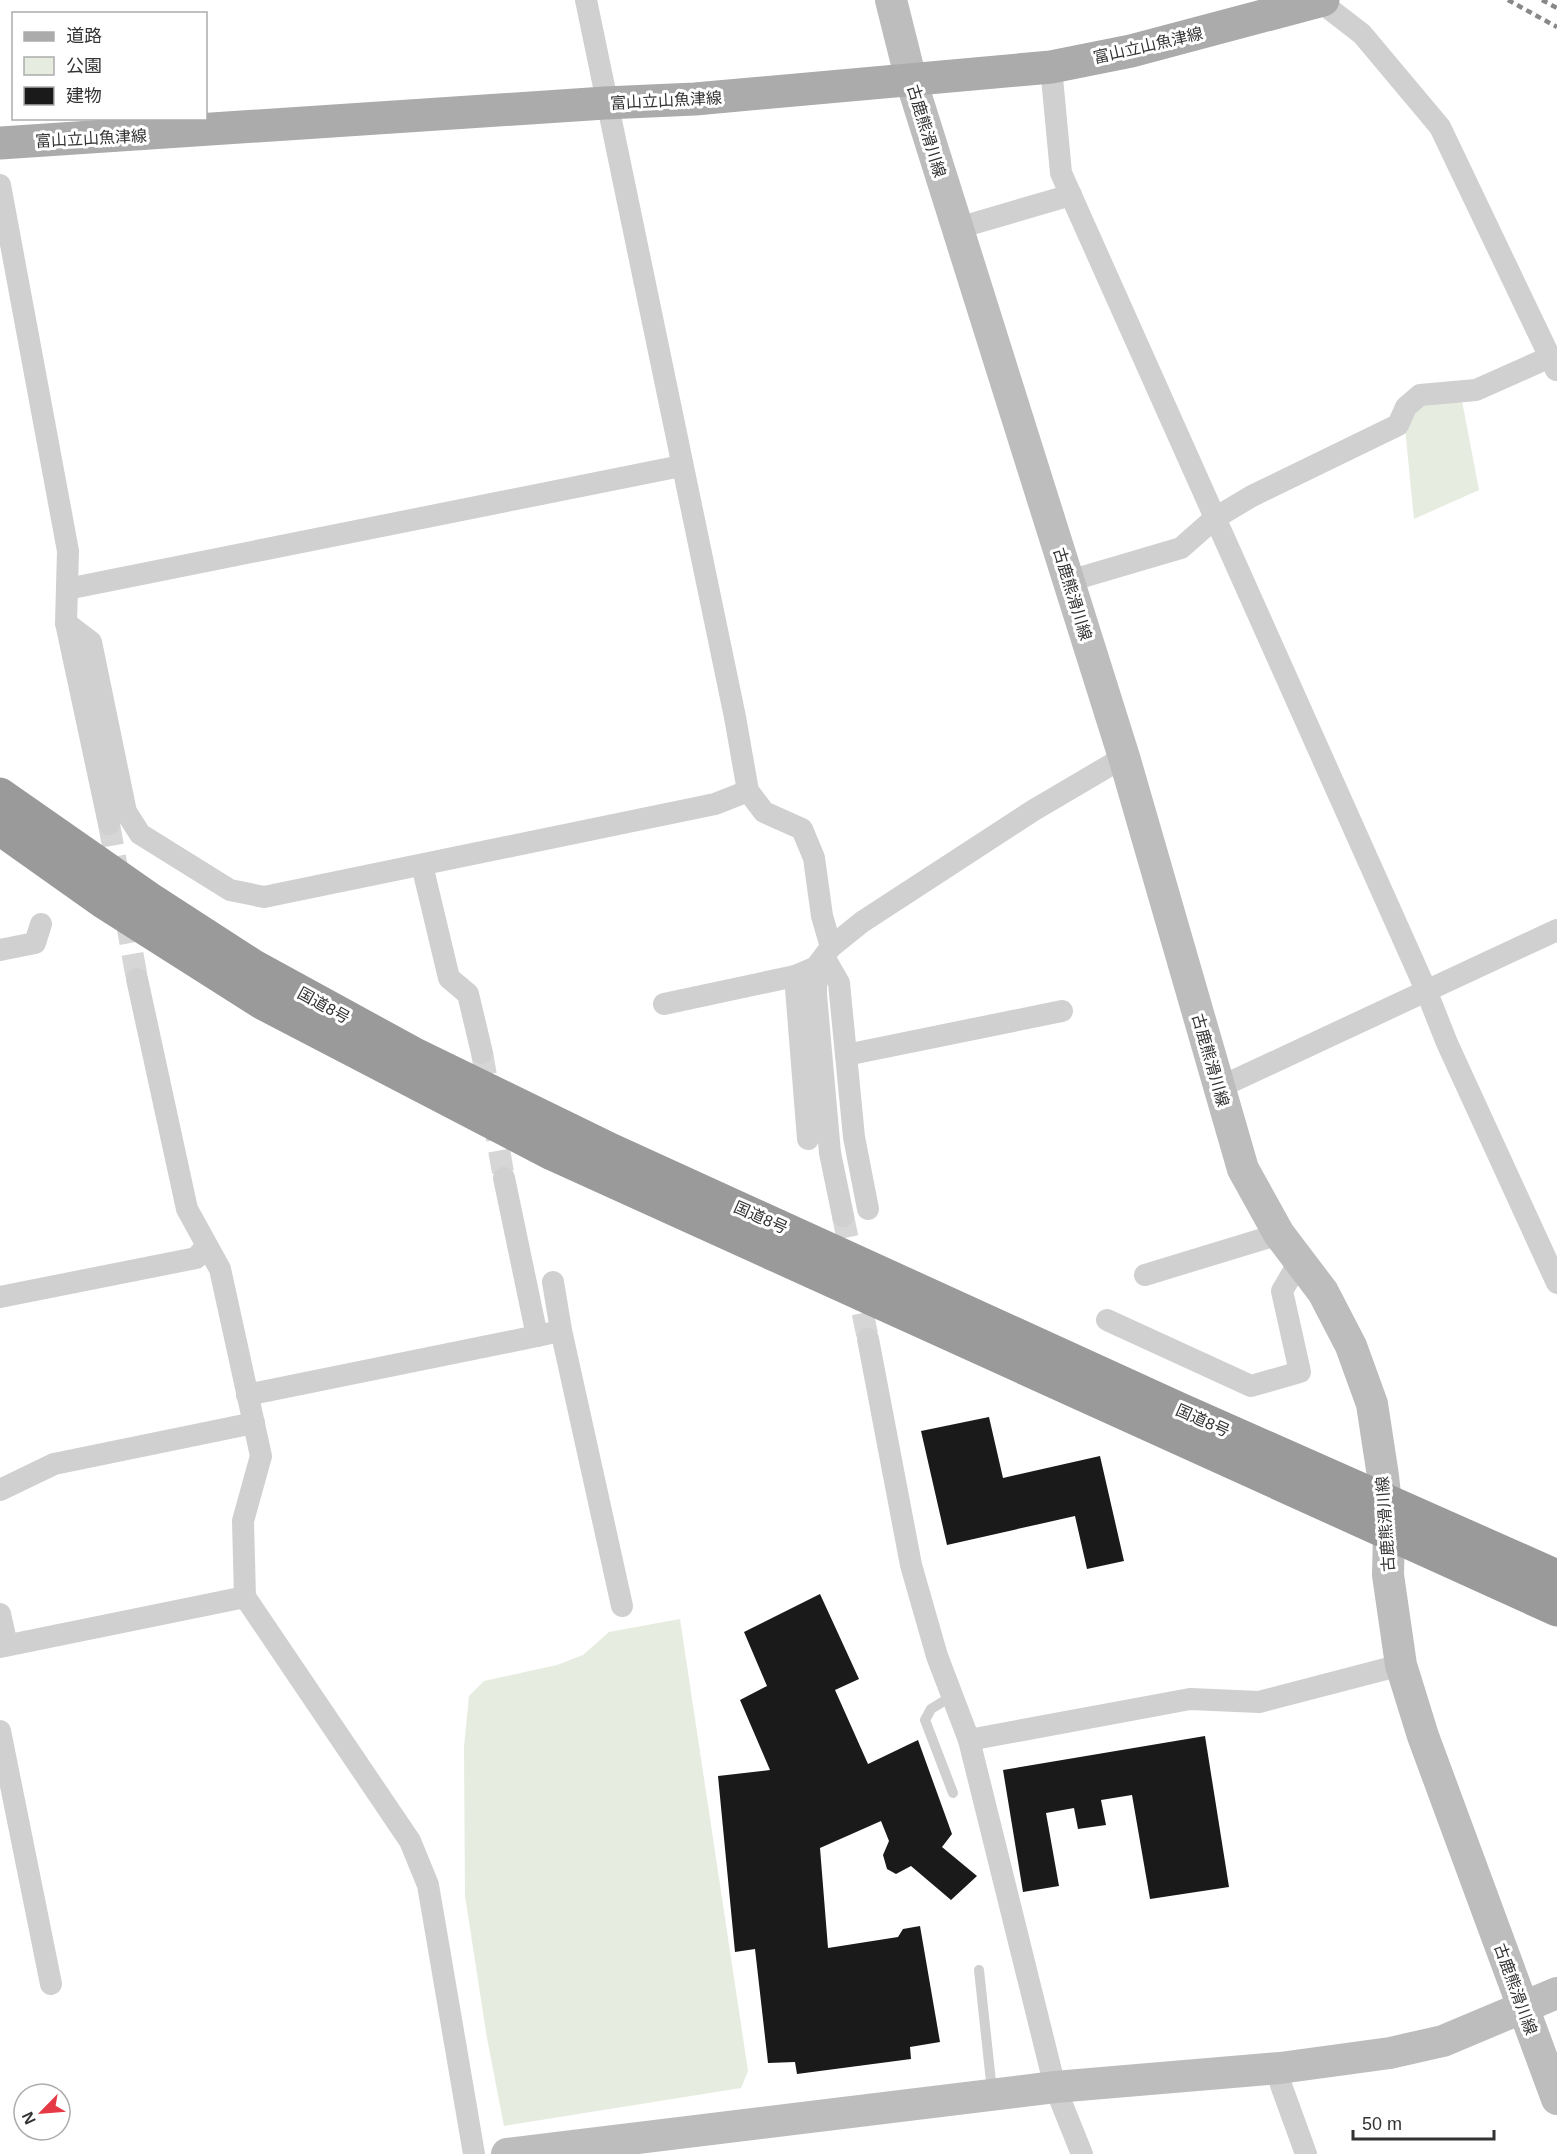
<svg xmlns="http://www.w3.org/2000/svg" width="1557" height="2154" viewBox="0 0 1557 2154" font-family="Helvetica,'Noto Sans JP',sans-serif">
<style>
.green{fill:#e6ecdf}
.building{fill:#1a1a1a}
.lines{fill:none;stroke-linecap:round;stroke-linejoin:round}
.street-tunnel{stroke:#d6d6d6;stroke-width:22;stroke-dasharray:22 11;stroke-linecap:butt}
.lane{stroke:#d0d0d0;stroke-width:10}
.street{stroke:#d0d0d0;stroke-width:22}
.secondary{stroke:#bdbdbd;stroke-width:32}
.primary{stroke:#ababab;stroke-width:33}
.highway{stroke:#9a9a9a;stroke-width:33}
.rail{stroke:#888;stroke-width:4.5;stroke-dasharray:6 4.5;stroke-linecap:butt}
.labels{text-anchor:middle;stroke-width:6;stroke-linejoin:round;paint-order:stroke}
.street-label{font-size:16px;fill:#333;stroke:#fff}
</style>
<rect width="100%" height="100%" fill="#fff"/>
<g class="green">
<path d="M1462 401 1479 490 1414 519 1405 428 1409 411 1430 402Z"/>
<path d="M680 1619 748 2071 741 2088 504 2126 487 2038 465 1896 464 1747 469 1696 484 1681 557 1665 583 1655 609 1632Z"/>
</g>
<g class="building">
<path d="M989 1417 1003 1478 1100 1456 1124 1561 1087 1569 1075 1516 947 1545 921 1431Z"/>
<path d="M820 1594 859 1679 835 1690 868 1764 918 1740 952 1834 942 1847 977 1876 951 1900 911 1866 896 1874 887 1869 883 1855 889 1841 881 1821 820 1848 828 1948 898 1937 903 1929 920 1926 940 2042 910 2047 911 2059 797 2074 795 2062 768 2063 755 1949 735 1952 718 1776 770 1770 740 1700 767 1686 744 1632Z"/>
<path d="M1205 1736 1229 1887 1150 1899 1132 1795 1101 1800 1106 1825 1078 1829 1074 1808 1046 1813 1059 1886 1023 1892 1003 1770Z"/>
</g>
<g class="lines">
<g class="street-tunnel">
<path d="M109 824 137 979"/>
<path d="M482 1053 504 1178"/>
<path d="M843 1216 868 1339"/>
</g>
<g class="lane">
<path d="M952 1696 931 1709 925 1720 953 1793"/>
<path d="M979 1970 992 2091"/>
</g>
<g class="street">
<path d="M586 0 735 717 748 791 764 812 802 829 814 858 822 916 831 947"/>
<path d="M1318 0 1362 34 1440 127 1556 370"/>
<path d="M1051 67 1061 173 1426 990 1447 1043 1557 1283"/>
<path d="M0 185 68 551 66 623 109 824"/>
<path d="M958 228 1071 195"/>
<path d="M1069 581 1181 548 1215 518 1252 496 1398 425 1406 407 1420 395 1476 390 1550 357"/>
<path d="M67 589 681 466"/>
<path d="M66 623 91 642 126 812 140 834 230 890 264 897 715 804 748 791"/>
<path d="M422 865 449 978 468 994 482 1053"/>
<path d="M0 950 35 943 41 924"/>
<path d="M824 957 839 983 854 1137 868 1209"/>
<path d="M137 979 187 1209 220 1269 261 1456 243 1521 245 1597 410 1841 428 1885 474 2154"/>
<path d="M664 1004 795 976"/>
<path d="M846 1055 1062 1011"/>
<path d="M1218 1088 1557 930"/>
<path d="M808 1139 795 976 816 967"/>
<path d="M504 1178 537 1336 551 1333"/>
<path d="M843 1216 830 1153 816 995V967L831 947 862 922 1034 810 1124 757"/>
<path d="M1145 1275 1279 1234"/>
<path d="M553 1282 561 1330 622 1606"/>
<path d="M0 1297 196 1258 206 1247"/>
<path d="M1107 1320 1251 1386 1300 1372 1282 1291 1299 1262"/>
<path d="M868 1339 911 1565 937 1656 969 1740 1055 2087 1082 2154"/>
<path d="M247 1395 537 1336"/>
<path d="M0 1490 54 1464 254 1423"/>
<path d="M0 1614 7 1645"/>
<path d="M0 1647 245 1597"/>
<path d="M0 1731 51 1984"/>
<path d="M969 1740 1190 1699 1259 1702 1401 1665"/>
<path d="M1280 2068 1281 2085 1306 2154"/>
</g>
<g class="secondary">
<path d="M891 0 911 80 1124 757 1243 1169 1279 1234 1323 1292 1351 1346 1372 1404 1383 1476 1389 1532 1388 1575 1401 1665 1423 1736 1557 2099"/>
<path d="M507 2154 1055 2087 1280 2068 1390 2053 1443 2041 1557 1993"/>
</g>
<path class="primary" d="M0 143 605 103 695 99 1051 67 1131 51 1323 0"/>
<g class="highway">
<path d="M0 794 149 898 254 966 413 1053 612 1150 1180 1409 1557 1576"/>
<path d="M0 829 103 902 262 1003 552 1154 1557 1610"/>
</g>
<g class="rail">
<path d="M1508 0 1557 27"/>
<path d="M1542 0 1557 8"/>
</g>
</g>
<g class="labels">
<g class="street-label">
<text transform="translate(1148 45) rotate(-13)" y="6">富山立山魚津線</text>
<text transform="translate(666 100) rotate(-3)" y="6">富山立山魚津線</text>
<text transform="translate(927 131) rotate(73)" y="6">古鹿熊滑川線</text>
<text transform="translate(91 138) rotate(-3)" y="6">富山立山魚津線</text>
<text transform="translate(1073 594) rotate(73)" y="6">古鹿熊滑川線</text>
<text transform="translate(324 1005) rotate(29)" y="6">国道8号</text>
<text transform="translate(1211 1060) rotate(74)" y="6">古鹿熊滑川線</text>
<text transform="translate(761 1217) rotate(24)" y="6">国道8号</text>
<text transform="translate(1203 1420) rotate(24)" y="6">国道8号</text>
<text transform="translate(1385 1524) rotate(-94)" y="6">古鹿熊滑川線</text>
<text transform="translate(1516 1989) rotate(70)" y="6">古鹿熊滑川線</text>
</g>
</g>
<rect x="12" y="12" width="195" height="108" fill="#ffffff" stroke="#adadad" stroke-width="1.5"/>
<rect x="24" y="32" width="30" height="9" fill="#ababab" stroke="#adadad" stroke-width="1.5"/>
<text x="66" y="42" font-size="18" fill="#333333">道路</text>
<rect x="24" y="57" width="30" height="18" fill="#e6ecdf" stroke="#adadad" stroke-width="1.5"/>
<text x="66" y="72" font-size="18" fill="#333333">公園</text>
<rect x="24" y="87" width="30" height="18" fill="#1a1a1a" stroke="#adadad" stroke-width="1.5"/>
<text x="66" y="102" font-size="18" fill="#333333">建物</text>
<g transform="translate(42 2112) rotate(245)"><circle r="28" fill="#ffffff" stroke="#adadad" stroke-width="1.5"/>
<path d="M0-4.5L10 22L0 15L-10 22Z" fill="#e63946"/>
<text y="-9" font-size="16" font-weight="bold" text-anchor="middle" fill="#333333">N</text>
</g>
<path d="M1353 2130v9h141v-9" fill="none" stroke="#333333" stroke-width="3"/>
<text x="1362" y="2130" font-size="18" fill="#333333" stroke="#ffffff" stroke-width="4.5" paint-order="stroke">50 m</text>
</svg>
